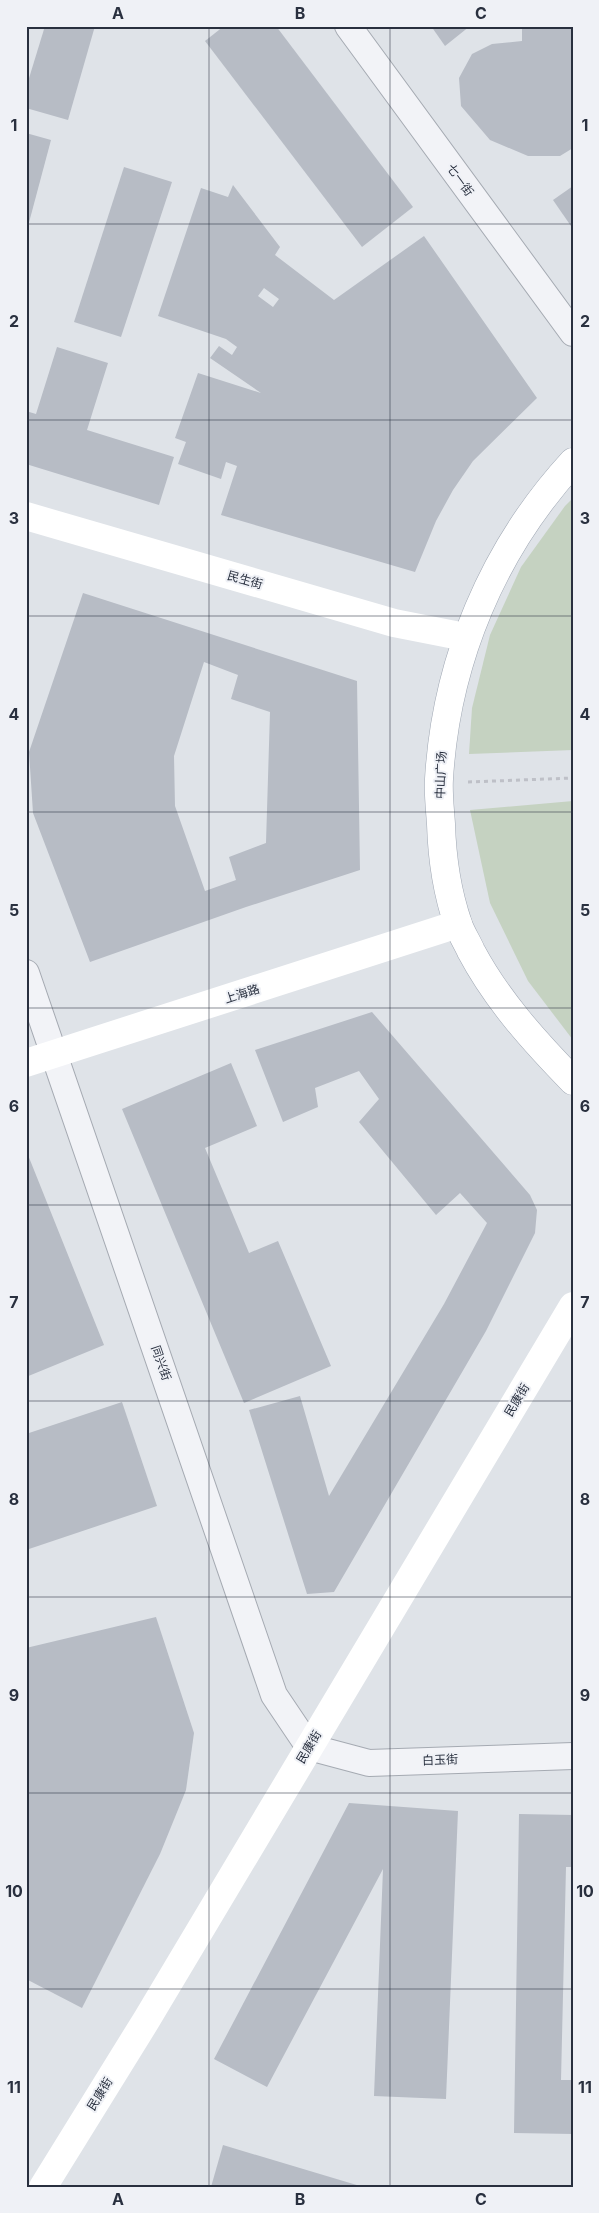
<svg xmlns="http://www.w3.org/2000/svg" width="599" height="2213" viewBox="0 0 599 2213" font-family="Inter,'Noto Sans SC',sans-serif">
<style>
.green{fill:#c5d2c1}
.building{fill:#b7bcc5;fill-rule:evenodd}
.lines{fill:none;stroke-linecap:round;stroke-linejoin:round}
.street-casing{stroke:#a5aab2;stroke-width:28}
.primary-casing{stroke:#9fa7b3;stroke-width:29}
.path{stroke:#bec0c7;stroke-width:3;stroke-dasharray:4 4;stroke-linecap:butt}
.street{stroke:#f2f3f7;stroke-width:26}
.secondary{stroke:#fff;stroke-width:28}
.primary{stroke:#fff;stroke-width:28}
.grid{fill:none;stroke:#29303f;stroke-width:1;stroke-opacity:0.55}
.labels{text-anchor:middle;stroke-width:4;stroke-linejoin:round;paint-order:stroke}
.street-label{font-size:12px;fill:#29303f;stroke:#eff1f6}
.neatline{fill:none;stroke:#29303f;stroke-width:2}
.grid-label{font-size:16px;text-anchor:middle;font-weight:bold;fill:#29303f}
</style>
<rect width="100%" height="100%" fill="#dfe3e8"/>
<g class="green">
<path d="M573 498V750L469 754 472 708 490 635 521 567 565 506Z"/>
<path d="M573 801V1040L528 981 490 903 470 810Z"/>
</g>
<g class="building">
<path d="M45 26H95L68 120 26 108V88Z"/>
<path d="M224 26H276L413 207 362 247 205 41Z"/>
<path d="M431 26H470L445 46Z"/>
<path d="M522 26H573V148L560 156H528L490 140 461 106 459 78 472 54 492 44 522 41Z"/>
<path d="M26 133 51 140 27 230H26Z"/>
<path d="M124 167 172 182 121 337 74 322Z"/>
<path d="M233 185 280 247 275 255 334 300 424 236 537 398 473 461 453 490 436 521 415 572 221 515 237 466 226 462 221 479 178 464 186 442 175 438 198 373 261 393 210 358 219 346 232 355 237 347 226 339 158 316 201 188 228 197ZM264 288 279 299 273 307 258 296Z"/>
<path d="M573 186V229L553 200Z"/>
<path d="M57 347 108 363 87 430 174 457 159 505 26 464V411L36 414Z"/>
<path d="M83 593 357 681 360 870 246 907 90 962 33 813 29 752ZM204 662 238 675 231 699 270 712 266 843 229 857 236 880 205 891 175 806 174 756Z"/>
<path d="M372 1012 530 1195 537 1210 535 1233 486 1331 334 1592 307 1594 249 1410 300 1396 329 1496 444 1304 487 1223 460 1193 436 1215 359 1122 379 1099 359 1071 315 1088 318 1107 283 1122 255 1050Z"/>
<path d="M231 1063 257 1126 205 1148 249 1253 278 1241 331 1366 244 1403 122 1109Z"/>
<path d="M26 1150 104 1345 26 1377Z"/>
<path d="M122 1402 157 1506 26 1550V1434Z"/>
<path d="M156 1617 194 1733 186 1790 160 1854 82 2008 26 1979V1648Z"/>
<path d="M349 1803 458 1811 446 2099 374 2096 383 1869 267 2087 214 2059Z"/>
<path d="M519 1814 573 1815V1867H566L561 2080H573V2134L514 2133Z"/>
<path d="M223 2145 360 2186V2187H211Z"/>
</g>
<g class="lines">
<g class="street-casing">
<g id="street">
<path d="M348 26 573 333"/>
<path d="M26 973 274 1695 309 1747 369 1763 573 1756"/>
</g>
</g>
<g class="primary-casing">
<path id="primary" d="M573 462C493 549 446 661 439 779 438 793 440 809 441 824 442 857 447 892 458 924 461 933 467 942 471 951 497 1000 534 1041 573 1081"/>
</g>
<path class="path" d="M468 782 573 778"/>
<use href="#street" class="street"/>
<g class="secondary">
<path d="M26 516 394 623 465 637"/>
<path d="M26 1063 458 924"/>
<path d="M43 2187 147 2019 573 1306"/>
</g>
<use href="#primary" class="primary"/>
</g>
<path class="grid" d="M209 26V2187M390 26V2187M26 224H573M26 420H573M26 616H573M26 812H573M26 1008H573M26 1205H573M26 1401H573M26 1597H573M26 1793H573M26 1989H573"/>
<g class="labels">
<g class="street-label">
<text transform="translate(460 180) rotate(54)" y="4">七一街</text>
<text transform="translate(245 580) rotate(16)" y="4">民生街</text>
<text transform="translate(441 775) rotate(-88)" y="4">中山广场</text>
<text transform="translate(242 994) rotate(-18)" y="4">上海路</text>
<text transform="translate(161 1363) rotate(71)" y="4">同兴街</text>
<text transform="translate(517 1400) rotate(-59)" y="4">民康街</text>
<text transform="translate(309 1747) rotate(-59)" y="4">民康街</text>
<text transform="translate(440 1760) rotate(-2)" y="4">白玉街</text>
<text transform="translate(100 2094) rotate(-58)" y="4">民康街</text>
</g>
</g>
<rect width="599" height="2213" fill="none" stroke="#eff1f6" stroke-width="55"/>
<rect x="28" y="28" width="544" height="2158" class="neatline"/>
<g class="grid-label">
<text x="118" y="19">A</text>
<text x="300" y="19">B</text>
<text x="481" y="19">C</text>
<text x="14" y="131">1</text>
<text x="585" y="131">1</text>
<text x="14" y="327">2</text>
<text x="585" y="327">2</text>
<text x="14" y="524">3</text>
<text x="585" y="524">3</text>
<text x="14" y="720">4</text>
<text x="585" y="720">4</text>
<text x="14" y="916">5</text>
<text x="585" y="916">5</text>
<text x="14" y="1112">6</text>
<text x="585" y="1112">6</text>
<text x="14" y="1308">7</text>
<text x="585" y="1308">7</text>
<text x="14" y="1505">8</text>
<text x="585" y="1505">8</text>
<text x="14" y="1701">9</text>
<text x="585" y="1701">9</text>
<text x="14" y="1897">10</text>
<text x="585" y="1897">10</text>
<text x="14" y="2093">11</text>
<text x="585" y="2093">11</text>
<text x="118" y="2205">A</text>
<text x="300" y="2205">B</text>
<text x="481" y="2205">C</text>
</g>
</svg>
